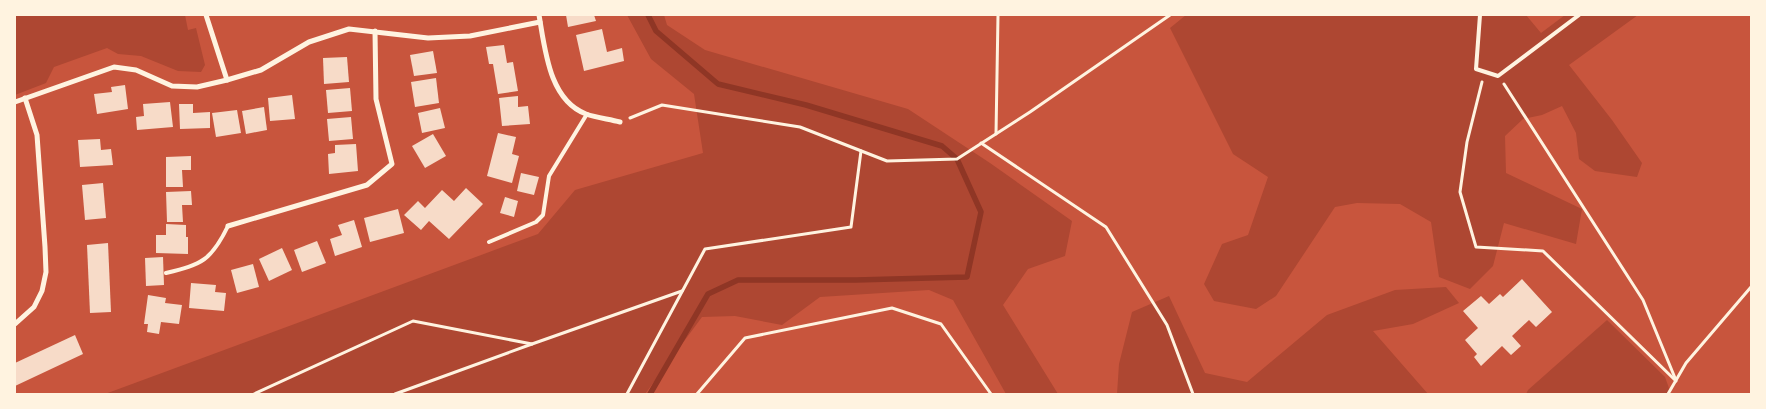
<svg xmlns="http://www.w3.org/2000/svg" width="1766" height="409" viewBox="0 0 1766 409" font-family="'PT Serif',serif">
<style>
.green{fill:#ae4732}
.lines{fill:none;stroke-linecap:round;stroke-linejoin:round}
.stream{stroke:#8f3625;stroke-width:5.5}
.building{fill:#f7dbc8}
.path{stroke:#fff3e0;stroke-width:3}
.service{stroke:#fff3e0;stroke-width:4}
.minor{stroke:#fff3e0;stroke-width:5}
</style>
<rect width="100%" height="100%" fill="#c8553d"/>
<g class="green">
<path d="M15 15H185L188 30 196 28 205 65 201 72 178 71 141 56 118 54 107 48 54 67 46 83 15 95Z"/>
<path d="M627 15H664L667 25 705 50 908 109 990 163 1072 221 1065 256 1028 269 1003 305 1058 394H1006L953 300 929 290 820 297 782 325 735 316 702 317 645 394H105L538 234 575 190 703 153 694 94 651 59Z"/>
<path d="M1186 15H1526L1541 33 1565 15H1638L1569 65 1612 120 1642 163 1637 177 1595 171 1579 159 1576 133 1562 106 1542 115 1523 119 1505 136 1506 173 1582 209 1576 244 1504 223 1493 266 1470 289 1439 277 1431 222 1400 204 1357 203 1335 207 1276 296 1256 309 1214 301 1204 284 1222 244 1248 235 1268 177 1233 154 1170 28Z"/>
<path d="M1446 287 1459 303 1413 324 1373 331 1428 394H1117L1119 364 1132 312 1169 296 1205 373 1247 382 1327 315 1395 290Z"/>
<path d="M1607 320 1665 377 1671 394H1526L1528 390Z"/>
</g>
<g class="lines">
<path class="stream" d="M648 15 656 31 718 84 806 105 942 146 957 159 981 212 967 277 856 280H738L708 294 650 394"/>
</g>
<g class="building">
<path d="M566 15H594L596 21 568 27Z"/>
<path d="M602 29 607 52 622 48 624 61 584 71 576 35Z"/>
<path d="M504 45 507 63 513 62 518 91 498 94 493 64H489L486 47Z"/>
<path d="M433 51 437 73 414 76 410 55Z"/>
<path d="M347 57 349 82 324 84 323 58Z"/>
<path d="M436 78 439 103 415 107 411 82Z"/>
<path d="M125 85 128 109 97 114 94 94 112 92 111 87Z"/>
<path d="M350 88 352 111 328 113 326 90Z"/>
<path d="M292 95 295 119 270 121 268 98Z"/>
<path d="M518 96V107L528 106 530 124 502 126 499 98Z"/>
<path d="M170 102 173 127 137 130 136 117 144 116 143 104Z"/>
<path d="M179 104H193V113L210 112V128L180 129Z"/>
<path d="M264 107 267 130 246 134 242 111Z"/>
<path d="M440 108 445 128 422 133 418 113Z"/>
<path d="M237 110 241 133 216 137 212 113Z"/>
<path d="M351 117 353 139 329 141 327 119Z"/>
<path d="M498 133 516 137 512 154 519 156 512 183 487 176Z"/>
<path d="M433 134 446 156 425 168 412 146Z"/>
<path d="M100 139 101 150 111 149 113 165 80 167 78 140Z"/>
<path d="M356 144 358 171 329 174 328 154 335 153V145Z"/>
<path d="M191 156V170H182L183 187H166V157Z"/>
<path d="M521 173 539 177 534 195 517 191Z"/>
<path d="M103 183 106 218 85 220 82 185Z"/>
<path d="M466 188 483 204 449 239 429 221 421 230 404 215 418 201 425 208 442 190 454 201Z"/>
<path d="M191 191 192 205H182L183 222H167L166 192Z"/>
<path d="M505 197 518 201 514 217 500 213Z"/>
<path d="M398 209 404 233 370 242 364 218Z"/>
<path d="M354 220 362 247 335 256 330 239 342 235 338 225Z"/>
<path d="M166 224 186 225V237H188V254L156 253V235H166Z"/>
<path d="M317 241 326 263 302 272 294 250Z"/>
<path d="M108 243 111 312 90 313 87 245Z"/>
<path d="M282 248 292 270 269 281 259 259Z"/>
<path d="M163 257 164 285 146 286 145 258Z"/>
<path d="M253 264 259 287 237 293 231 270Z"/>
<path d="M1522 279 1552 312 1536 327 1529 320 1512 336 1521 346 1511 355 1502 346 1481 366 1474 357 1477 354 1465 340 1478 328 1463 311 1481 296 1489 304 1500 294 1503 297Z"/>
<path d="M191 283 216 285 215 292 226 293 224 311 189 308Z"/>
<path d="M148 295 166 298 165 303 182 305 179 324 161 322 159 334 147 332 148 324H144Z"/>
<path d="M75 335 83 354 15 386V363Z"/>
</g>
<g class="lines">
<g class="path">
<path d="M1482 82 1467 142 1460 192 1476 247 1543 251 1676 381"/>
<path d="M1504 84 1643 300 1675 378"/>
<path d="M630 118 662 105 800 127 887 161 957 159 1030 112 1170 15"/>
<path d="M996 134 998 15"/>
<path d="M981 143 1106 227 1167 325 1193 394"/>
<path d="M254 394 413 321 532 344 682 291"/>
<path d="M395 394 532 344"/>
<path d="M627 394 705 249 851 227 861 151"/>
<path d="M697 394 745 338 892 308 941 324 991 394"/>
<path d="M1668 394 1686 363 1751 287"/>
</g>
<g class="service">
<path d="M1480 15 1476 69 1498 76 1579 15"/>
<path d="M489 242 536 222 543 215 549 176 587 114"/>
<path d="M166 273C202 264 211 261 228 226"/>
</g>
<g class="minor">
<path d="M206 15 227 80"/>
<path d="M539 15C545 49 549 100 586 114 597 118 609 119 620 122"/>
<path d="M15 102 114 67 136 70 172 86 197 87 227 80 261 70 309 42 349 29 428 38 470 36 540 22"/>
<path d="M228 226 367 185 392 164 376 99 375 31"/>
<path d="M15 324 34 307 42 291 46 272 45 247 37 135 25 98"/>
</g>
</g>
<rect width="1766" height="409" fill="none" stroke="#fff3e0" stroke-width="32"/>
</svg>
